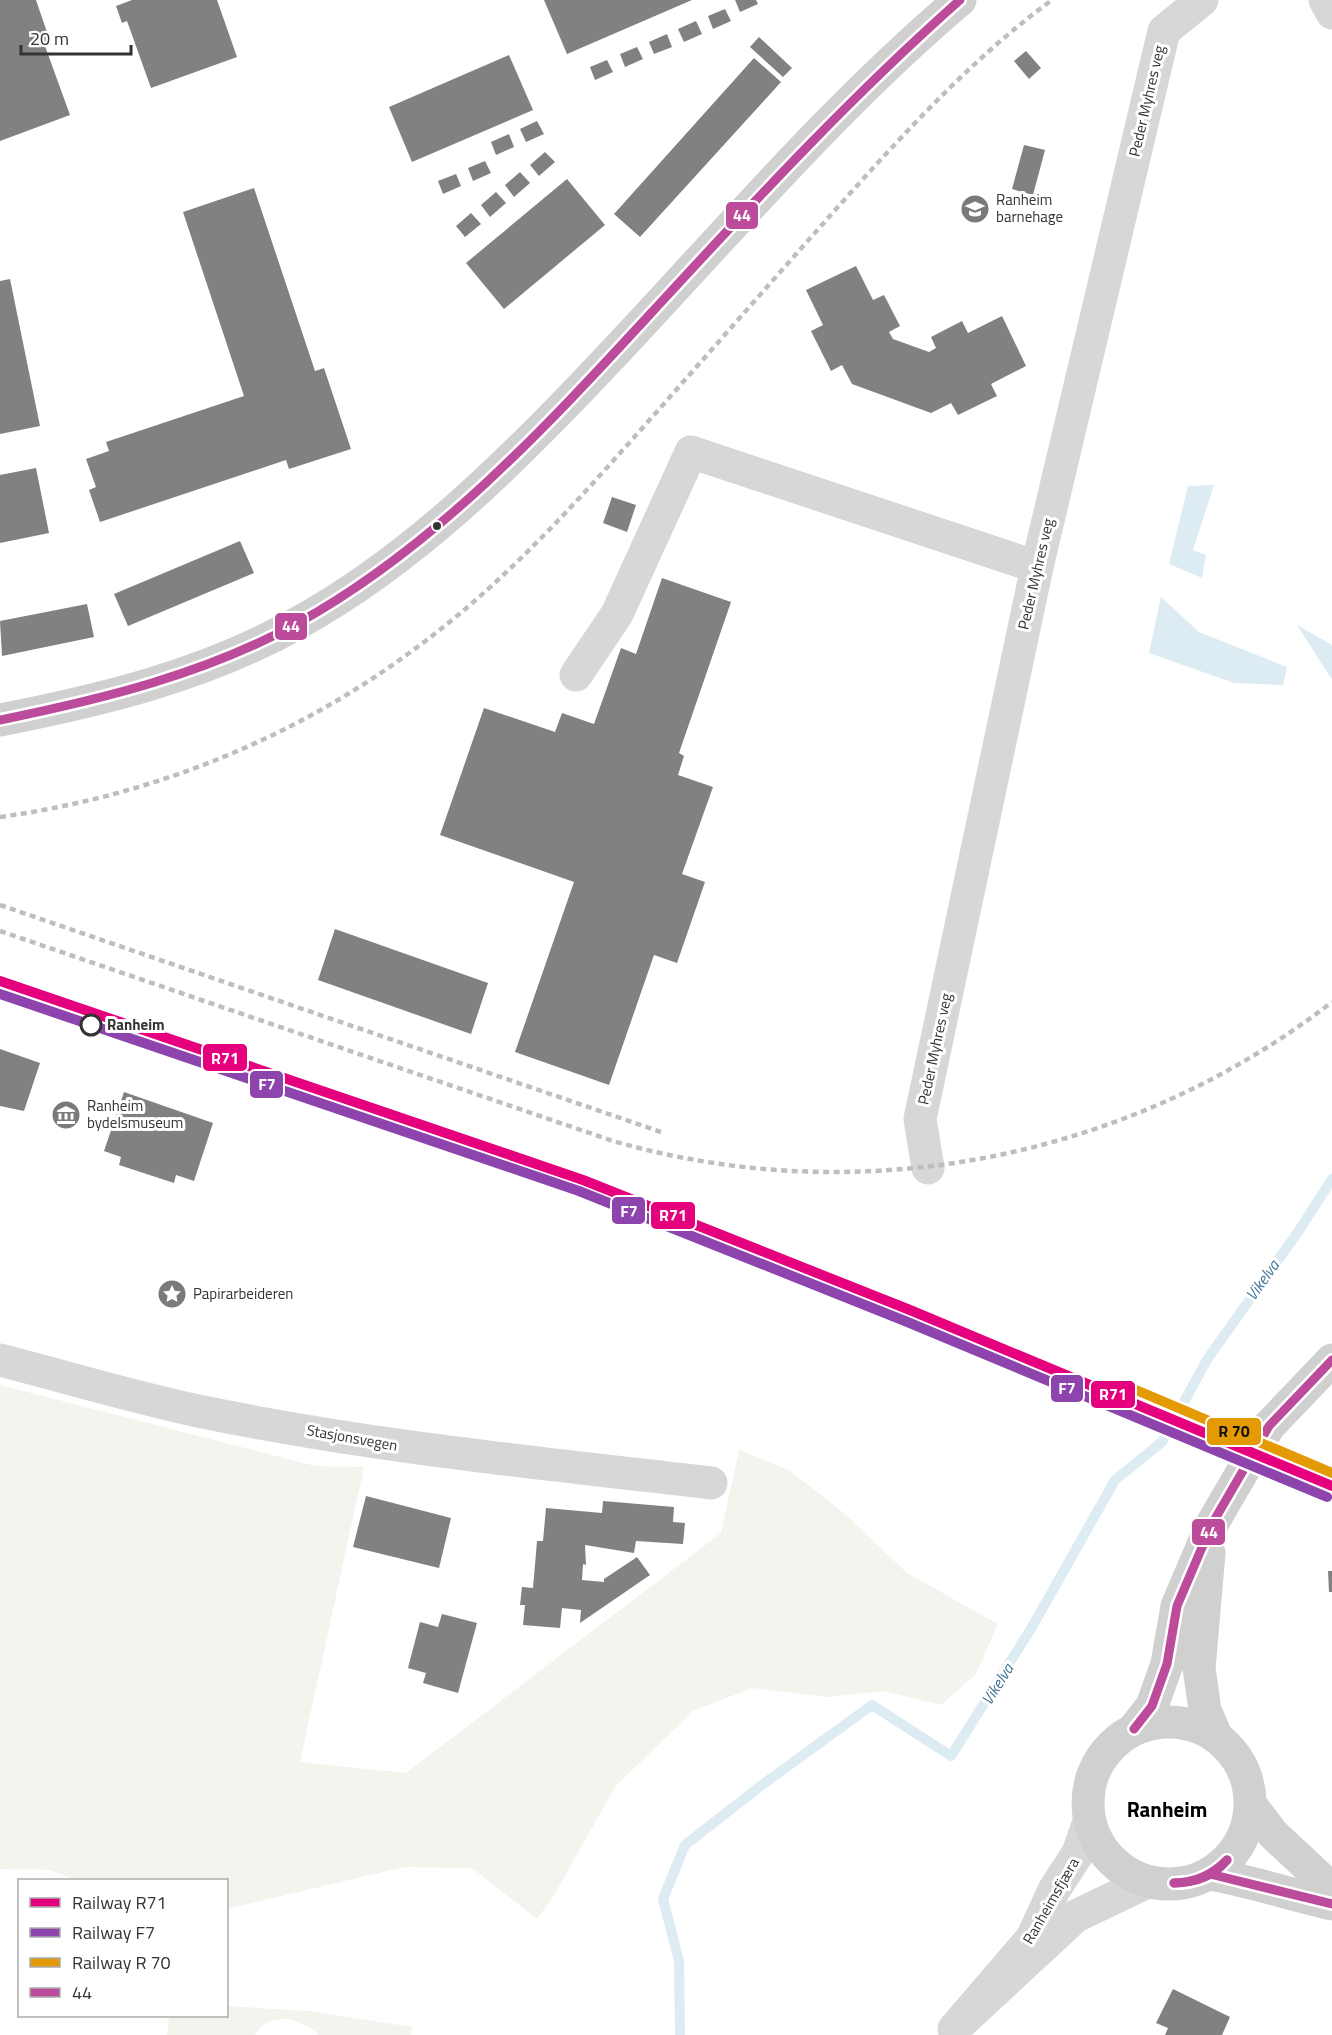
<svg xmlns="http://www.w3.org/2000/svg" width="1332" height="2035" viewBox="0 0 1332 2035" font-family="'Titillium Web',sans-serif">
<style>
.green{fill:#f1f5ed}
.water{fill:#ddebf3}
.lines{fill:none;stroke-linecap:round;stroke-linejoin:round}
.stream{stroke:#ddebf3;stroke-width:10}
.building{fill:#818181}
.street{stroke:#d7d7d7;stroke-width:33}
.secondary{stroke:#d0d0d0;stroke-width:33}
.rail{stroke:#bebebe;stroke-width:4.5;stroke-dasharray:6 4.5;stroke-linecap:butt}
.bus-1-casing{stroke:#fff;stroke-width:14}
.bus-1{stroke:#bd4b9b;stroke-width:9}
.rail-1-casing{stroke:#fff;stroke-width:15}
.rail-2-casing{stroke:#fff;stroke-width:15}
.rail-3-casing{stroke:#fff;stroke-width:15}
.rail-1{stroke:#e5007d;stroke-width:10}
.rail-2{stroke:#8e44ad;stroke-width:10}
.rail-3{stroke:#e39a05;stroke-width:10}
.bus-dot{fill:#333;stroke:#fff;stroke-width:2}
.stop-dot{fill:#fff;stroke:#333;stroke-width:3}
.labels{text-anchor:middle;stroke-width:6;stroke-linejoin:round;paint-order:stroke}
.street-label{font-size:15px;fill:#333;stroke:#fff}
.poi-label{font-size:15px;fill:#333;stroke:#fff;text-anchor:start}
.stop-label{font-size:15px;font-weight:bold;fill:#333;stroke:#fff;text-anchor:start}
.water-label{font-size:16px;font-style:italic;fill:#3f7597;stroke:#fff}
.district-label{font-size:21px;font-weight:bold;fill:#000;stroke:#fff}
.line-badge{stroke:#fff;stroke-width:2}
.badge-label{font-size:16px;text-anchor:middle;font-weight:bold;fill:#fff}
.pale-badge-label{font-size:16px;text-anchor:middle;font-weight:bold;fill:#111}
</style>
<rect width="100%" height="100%" fill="#fff"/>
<g class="green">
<path d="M0 1385 315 1466 364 1467 300 1762 406 1773 721 1533 739 1450 789 1470 845 1514 907 1573 998 1624 976 1674 941 1705 884 1691 828 1697 752 1688 693 1711 615 1787 553 1897 537 1919 472 1868 404 1867 227 1909 226 1880H74L50 1870 0 1869Z"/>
<path d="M227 2006 309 2011 412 2027 411 2035H319C300 2018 270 2010 255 2035H167L169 2016H226Z"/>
</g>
<g class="water">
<path d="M1214 485 1193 550 1206 555 1202 578 1169 564 1188 486Z"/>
<path d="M1161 597 1199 632 1287 667 1283 685 1234 683 1149 653Z"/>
<path d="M1297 625 1332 645V679L1331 678Z"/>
</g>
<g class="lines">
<path class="stream" d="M680 2035 679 1961 663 1899 685 1845 762 1785 872 1705 951 1756 1032 1627 1115 1480 1162 1442 1208 1358 1298 1232 1332 1179"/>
</g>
<g class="building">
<path d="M0 0H36L51 44 45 46 70 115 0 141Z"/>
<path d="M132 0H217L237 57 151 88 127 21 122 23 116 6Z"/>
<path d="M544 0H692L567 54Z"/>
<path d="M735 0H756L758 4 740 12Z"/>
<path d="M725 9 731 21 713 29 708 16Z"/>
<path d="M696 21 702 34 684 42 678 29Z"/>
<path d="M667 34 672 47 654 54 649 42Z"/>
<path d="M759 37 792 68 783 77 750 47Z"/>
<path d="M637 47 643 59 625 67 620 54Z"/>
<path d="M1026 51 1041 68 1029 79 1014 61Z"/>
<path d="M509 55 533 110 412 162 389 107Z"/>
<path d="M754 58 781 82 640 237 614 214Z"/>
<path d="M607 60 613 72 595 80 590 67Z"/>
<path d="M537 121 544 134 526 142 520 129Z"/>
<path d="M509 134 514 147 496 155 491 142Z"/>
<path d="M1024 145 1045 150 1033 195 1012 189Z"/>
<path d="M545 152 555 162 539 176 530 165Z"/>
<path d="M485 161 491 173 473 181 468 168Z"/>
<path d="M520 172 530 183 514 197 505 185Z"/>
<path d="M456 174 461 186 443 194 438 181Z"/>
<path d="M567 179 605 225 504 309 466 263Z"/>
<path d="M254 188 315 371 324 368 351 449 289 469 286 460 100 522 89 490 96 487 86 459 109 451 106 442 244 396 183 212Z"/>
<path d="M496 192 506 203 490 217 481 205Z"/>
<path d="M471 213 481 224 465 237 456 226Z"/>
<path d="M856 266 873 300 884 295 900 326 889 332 893 339 929 352 936 348 931 337 962 321 968 333 1002 316 1026 366 991 384 997 396 958 415 951 403 931 413 852 384 842 365 831 371 811 331 823 325 806 290Z"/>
<path d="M10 279 40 426 0 434V281Z"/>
<path d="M36 468 49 533 0 543V475Z"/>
<path d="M612 497 636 505 627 532 603 523Z"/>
<path d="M240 541 254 573 128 626 114 594Z"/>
<path d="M662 578 731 602 679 753 684 756 678 775 713 787 682 874 705 882 677 963 654 955 609 1085 515 1052 574 882 440 835 484 708 555 732 562 713 594 724 621 648 636 654Z"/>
<path d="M87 604 94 637 2 656 0 621Z"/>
<path d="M335 929 488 983 471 1034 318 980Z"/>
<path d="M0 1049 40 1063 24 1111 0 1106Z"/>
<path d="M124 1092 213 1123 194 1181 176 1175 174 1183 119 1165 121 1157 104 1151Z"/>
<path d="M366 1496 451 1518 439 1568 353 1547Z"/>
<path d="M603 1501 674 1507 673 1522 685 1523 683 1544 636 1541 634 1553 585 1545 586 1565 583 1564 582 1580 604 1582V1579L637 1557 650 1575 580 1623 581 1610 562 1608 560 1628 523 1625 525 1605H520L522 1587 533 1588 537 1541H543L546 1508 602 1513Z"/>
<path d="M1328 1571H1332V1592H1329Z"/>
<path d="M442 1614 477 1623 458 1693 423 1683 426 1673 408 1668 420 1622 438 1627Z"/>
<path d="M1173 1989 1230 2017 1222 2035H1165L1168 2028 1156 2023Z"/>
</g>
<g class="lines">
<g class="street">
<path d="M1325 0 1332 13"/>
<path d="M576 675 617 614 691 452 1037 567"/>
<path d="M928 1168 920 1119 1037 567 1164 31 1202 0"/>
<path d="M0 1360C66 1377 132 1397 198 1411 367 1446 539 1463 711 1483"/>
<path d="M1089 1821 1078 1853 1054 1890 1032 1938 954 2029 1076 1916 1147 1882"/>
</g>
<g class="secondary">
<path d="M0 720C103 700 205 675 298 623 412 560 509 464 598 370 715 247 830 110 960 0"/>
<path d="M1209 1553 1199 1668 1205 1710 1216 1736"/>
<circle cx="1169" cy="1803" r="81"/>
<path d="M1134 1729 1152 1706 1167 1664 1177 1606 1212 1524 1269 1426 1332 1360"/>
<path d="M1251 1805 1273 1834 1332 1889"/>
<path d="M1210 1874C1251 1881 1291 1895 1332 1904"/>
</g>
<g class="rail">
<path d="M0 817C152 796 297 738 420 645 505 582 575 504 645 425 701 362 757 298 813 235 885 154 965 63 1052 0"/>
<path d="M0 905 661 1132"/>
<path d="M0 931 613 1141C860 1212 1129 1159 1332 1002"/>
</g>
<g class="bus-1-casing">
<g id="bus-1">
<path d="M0 720C103 699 205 674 298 623 442 543 555 417 665 298 760 195 855 93 960 0"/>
<path d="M1134 1729 1152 1706 1167 1664 1177 1606 1212 1524 1269 1426 1332 1360"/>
<path d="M1210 1874 1332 1904"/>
<path d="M1174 1883C1194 1883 1213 1874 1227 1860"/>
<path d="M1174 1883C1195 1883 1214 1876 1227 1860"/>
</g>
</g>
<use href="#bus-1" class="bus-1"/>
<g class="rail-1-casing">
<path id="rail-1" d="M0 981 583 1180 910 1310 1332 1486"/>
</g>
<g class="rail-2-casing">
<path id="rail-2" d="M0 994 579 1191 905 1321 1327 1497"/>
</g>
<g class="rail-3-casing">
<path id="rail-3" d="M1136 1390 1332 1473"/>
</g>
<use href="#rail-1" class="rail-1"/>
<use href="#rail-2" class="rail-2"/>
<use href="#rail-3" class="rail-3"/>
</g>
<defs>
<g id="school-disc" transform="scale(1.5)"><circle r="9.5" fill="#7a7a7a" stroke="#fff"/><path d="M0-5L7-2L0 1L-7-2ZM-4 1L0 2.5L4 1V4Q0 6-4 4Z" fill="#fff"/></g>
<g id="museum-disc" transform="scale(1.5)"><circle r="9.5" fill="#7a7a7a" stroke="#fff"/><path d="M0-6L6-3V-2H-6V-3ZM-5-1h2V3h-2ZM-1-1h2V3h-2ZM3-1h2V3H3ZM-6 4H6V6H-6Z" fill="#fff"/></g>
<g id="sight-disc" transform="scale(1.5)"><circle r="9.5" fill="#7a7a7a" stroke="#fff"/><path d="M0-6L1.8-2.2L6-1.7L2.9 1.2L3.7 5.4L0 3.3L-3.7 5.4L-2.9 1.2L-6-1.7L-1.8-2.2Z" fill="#fff"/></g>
</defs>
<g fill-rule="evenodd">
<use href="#school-disc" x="975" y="209"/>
<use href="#museum-disc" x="66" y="1115"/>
<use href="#sight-disc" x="172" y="1294"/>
</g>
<circle class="bus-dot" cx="437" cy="526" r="5"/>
<circle class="stop-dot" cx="91" cy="1025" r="10"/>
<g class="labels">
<g class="street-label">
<text transform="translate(1147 101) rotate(-77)" y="5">Peder Myhres veg</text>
<text transform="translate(1036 574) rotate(-77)" y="5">Peder Myhres veg</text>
<text transform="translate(935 1049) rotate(-78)" y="5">Peder Myhres veg</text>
<text transform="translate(352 1438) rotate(10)" y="5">Stasjonsvegen</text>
<text transform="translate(1051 1901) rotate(-60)" y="5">Ranheimsfjæra</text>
</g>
<g class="poi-label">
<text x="996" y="205">Ranheim<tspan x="996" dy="17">barnehage</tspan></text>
<text x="87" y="1111">Ranheim<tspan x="87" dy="17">bydelsmuseum</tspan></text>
<text x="193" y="1299">Papirarbeideren</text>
</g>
<g class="stop-label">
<text x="107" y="1030">Ranheim</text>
</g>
<g class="water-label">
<text transform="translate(1262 1280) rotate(-55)" y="6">Vikelva</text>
<text transform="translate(997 1684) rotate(-58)" y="6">Vikelva</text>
</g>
<g class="district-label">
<text x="1167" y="1817">Ranheim</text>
</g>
</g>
<g class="line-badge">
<rect x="725" y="201" width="34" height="29" rx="6" fill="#bd4b9b"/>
<rect x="274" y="612" width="34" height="29" rx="6" fill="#bd4b9b"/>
<rect x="202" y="1043" width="46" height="29" rx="6" fill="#e5007d"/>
<rect x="249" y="1070" width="35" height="29" rx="6" fill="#8e44ad"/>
<rect x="611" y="1196" width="35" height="29" rx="6" fill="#8e44ad"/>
<rect x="650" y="1201" width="46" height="29" rx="6" fill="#e5007d"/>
<rect x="1050" y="1374" width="34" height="29" rx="6" fill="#8e44ad"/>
<rect x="1090" y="1380" width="46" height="29" rx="6" fill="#e5007d"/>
<rect x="1206" y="1417" width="56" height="29" rx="6" fill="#e39a05"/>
<rect x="1191" y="1518" width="35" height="28" rx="6" fill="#bd4b9b"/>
</g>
<g class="badge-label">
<text x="742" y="221">44</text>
<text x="291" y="632">44</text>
<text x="225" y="1064">R71</text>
<text x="267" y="1090">F7</text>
<text x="629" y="1217">F7</text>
<text x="673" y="1221">R71</text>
<text x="1067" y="1394">F7</text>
<text x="1113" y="1400">R71</text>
<text x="1209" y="1538">44</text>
</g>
<g class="pale-badge-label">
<text x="1234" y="1437">R 70</text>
</g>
<rect x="18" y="1879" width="210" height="138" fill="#ffffff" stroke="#adadad" stroke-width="1.5"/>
<rect x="30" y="1898" width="30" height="9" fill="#e5007d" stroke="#adadad" stroke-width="1.5"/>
<text x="72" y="1909" font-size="18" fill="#333333">Railway R71</text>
<rect x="30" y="1928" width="30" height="9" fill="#8e44ad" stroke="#adadad" stroke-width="1.5"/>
<text x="72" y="1939" font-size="18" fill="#333333">Railway F7</text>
<rect x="30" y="1958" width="30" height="9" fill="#e39a05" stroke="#adadad" stroke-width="1.5"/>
<text x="72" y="1969" font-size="18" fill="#333333">Railway R 70</text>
<rect x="30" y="1988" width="30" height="9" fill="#bd4b9b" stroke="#adadad" stroke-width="1.5"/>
<text x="72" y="1999" font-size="18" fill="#333333">44</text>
<path d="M21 45v9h110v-9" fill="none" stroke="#333333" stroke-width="3"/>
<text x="30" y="45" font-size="18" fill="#333333" stroke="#ffffff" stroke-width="4.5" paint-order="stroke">20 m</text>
</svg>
